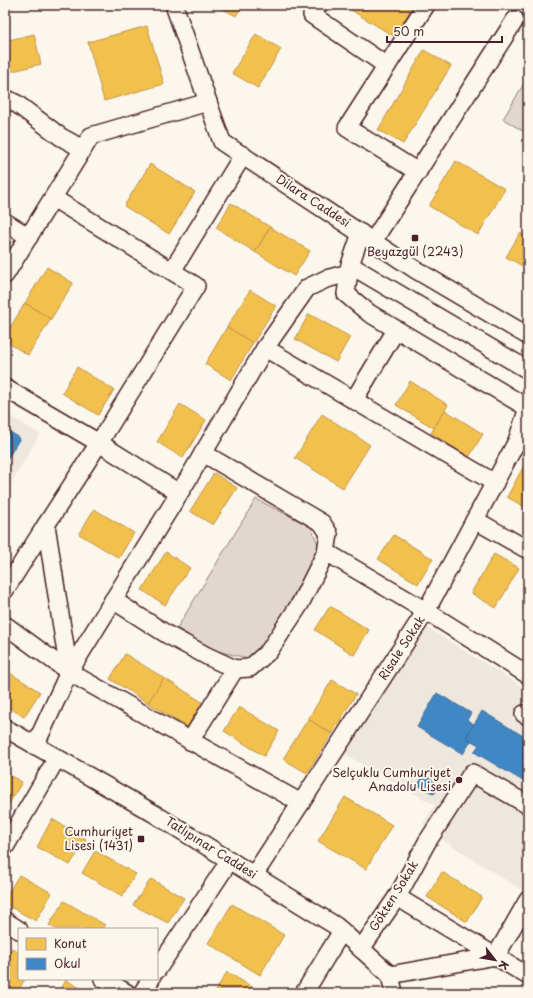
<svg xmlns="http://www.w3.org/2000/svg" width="533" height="998" viewBox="0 0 533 998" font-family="'Playpen Sans',sans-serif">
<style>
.built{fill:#eee7de}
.green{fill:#e2d7d0;stroke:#967b7e}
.homes{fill:#f2c14e;stroke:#c09044}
.schools{fill:#3f88c5;stroke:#426897}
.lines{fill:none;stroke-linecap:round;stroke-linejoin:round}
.minor-casing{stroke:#4a1f2b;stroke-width:20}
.minor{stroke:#fbf7ec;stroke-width:17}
.poi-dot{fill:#4a1f2b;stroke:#fbf7ec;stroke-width:1.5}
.labels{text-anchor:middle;stroke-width:4;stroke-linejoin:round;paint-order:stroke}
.street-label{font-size:12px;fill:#4a1f2b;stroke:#fbf7ec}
.poi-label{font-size:12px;fill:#4a1f2b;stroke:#fbf7ec;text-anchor:end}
</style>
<rect width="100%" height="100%" fill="#fbf7ec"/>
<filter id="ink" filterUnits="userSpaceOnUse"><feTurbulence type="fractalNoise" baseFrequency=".025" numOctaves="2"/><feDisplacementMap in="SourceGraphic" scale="8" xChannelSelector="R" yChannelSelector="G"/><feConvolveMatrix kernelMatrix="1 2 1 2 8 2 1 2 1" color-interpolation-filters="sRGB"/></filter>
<g filter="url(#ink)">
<g class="built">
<path d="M5 413 40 434 5 493Z"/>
<path d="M426 627 528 690V882L523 891 438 837 423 824 435 805 344 754Z"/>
</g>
<g class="green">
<path d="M528 77V134L503 119Z"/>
<path d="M5 228 12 232 13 238 5 251Z"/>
<path d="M256 499 311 527 319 547 271 638 247 658 212 650 177 628Z"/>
</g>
<g class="homes">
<path d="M216 5H242L236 16Z"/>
<path d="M354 5H413L395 37 351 10Z"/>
<path d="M5 22 9 40 34 34 41 64 5 73Z"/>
<path d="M147 26 164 84 104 101 88 42Z"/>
<path d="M256 34 281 49 258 88 232 73Z"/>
<path d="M424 50 451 66 403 144 378 130Z"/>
<path d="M456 161 505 189 478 235 429 206Z"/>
<path d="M150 164 195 192 169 234 124 206Z"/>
<path d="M231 203 270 227 255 252 216 228Z"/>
<path d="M270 227 310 251 294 276 255 252Z"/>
<path d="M520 233 528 238V269L506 257Z"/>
<path d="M47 267 73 283 51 319 25 303Z"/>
<path d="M250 290 276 306 253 343 227 327Z"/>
<path d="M25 303 51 319 28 355 5 341V336Z"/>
<path d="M309 314 350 337 336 362 295 339Z"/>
<path d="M227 327 253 343 231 380 205 364Z"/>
<path d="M77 367 114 390 98 415 62 393Z"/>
<path d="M410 381 448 405 434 428 396 405Z"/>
<path d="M180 404 206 420 183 458 157 442Z"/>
<path d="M445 410 483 434 469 457 431 433Z"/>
<path d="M322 414 370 445 343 488 295 458Z"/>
<path d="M528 458V509L507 497Z"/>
<path d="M214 473 237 488 213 525 190 511Z"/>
<path d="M94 509 134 533 119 558 79 534Z"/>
<path d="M394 535 433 559 418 584 378 559Z"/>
<path d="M166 552 190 568 165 605 142 590Z"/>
<path d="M494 554 519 568 496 608 471 593Z"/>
<path d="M330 606 369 630 354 655 315 630Z"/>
<path d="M125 654 164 678 148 703 110 679Z"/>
<path d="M5 670 40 692 24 717 5 705Z"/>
<path d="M164 678 202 702 187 727 148 703Z"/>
<path d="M332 680 356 694 332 734 308 719Z"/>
<path d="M239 707 279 731 264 756 224 731Z"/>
<path d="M308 719 332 734 307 773 283 759Z"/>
<path d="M5 773 22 782 6 809 5 808Z"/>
<path d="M345 797 392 825 366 869 318 841Z"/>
<path d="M52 819 86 839 70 865 37 847Z"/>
<path d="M95 851 136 874 122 896 82 873Z"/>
<path d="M442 872 482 897 467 922 427 897Z"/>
<path d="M19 875 52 893 36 921 5 904V898Z"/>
<path d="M151 879 184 898 168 923 133 905Z"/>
<path d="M64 901 105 925 102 929H56L49 925Z"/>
<path d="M232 904 284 935 260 975 208 943Z"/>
<path d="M12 948 19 952V979H25L17 993H5V960Z"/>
<path d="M227 972 262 993H214Z"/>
<path d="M66 980 89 993H59Z"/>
</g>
<g class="schools">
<path d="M5 429 20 438 5 463Z"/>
<path d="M437 693 471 713 467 720 474 724 466 738 471 741 463 754 417 727Z"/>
<path d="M482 711 528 739V784L474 752 479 745 466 738Z"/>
<path d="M424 775 440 785 434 794 418 785Z"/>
</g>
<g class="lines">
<g class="minor-casing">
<g id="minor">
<path d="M174 5 222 142 416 270 528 336"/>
<path d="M318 5 312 15 387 66"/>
<path d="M5 98 17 104 61 137 83 149"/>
<path d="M418 172 347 128 426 5"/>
<path d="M53 198 196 286 99 443 179 493"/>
<path d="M5 222 29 237"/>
<path d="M361 233 350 265 346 294 369 313 528 408"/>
<path d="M373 241 515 20"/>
<path d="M350 265 528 370"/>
<path d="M172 271 243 155"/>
<path d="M5 275 91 136 208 102"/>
<path d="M265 348 495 483"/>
<path d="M5 388 99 443 46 525 69 672 35 746"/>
<path d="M354 400 396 330"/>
<path d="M475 520 528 550"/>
<path d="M326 552 426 611 528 675"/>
<path d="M5 590 46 525"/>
<path d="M113 600 168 635 207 656 235 669 250 668 269 651 300 604 326 552 329 534 322 523 203 453"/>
<path d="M5 625 69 672 301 803"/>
<path d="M69 672 188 479 265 348 307 288 326 279 349 273"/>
<path d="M524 714 528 716"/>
<path d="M5 728 153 813 336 926 390 975 394 993"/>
<path d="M190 741 235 669"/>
<path d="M5 847 57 758"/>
<path d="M254 875 426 611 517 441 528 408"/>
<path d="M397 897 528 976"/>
<path d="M5 921 19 930"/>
<path d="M361 949 397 897 427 842 472 773 528 805"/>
<path d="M157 970 230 860"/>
<path d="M390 975 496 956 528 900"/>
<path d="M103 979 127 993"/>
<path d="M142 993 151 979"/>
<path d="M304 993 342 931"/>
</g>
</g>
<use href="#minor" class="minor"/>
</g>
</g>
<g class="poi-dot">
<rect x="411" y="234" width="8" height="8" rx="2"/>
<circle cx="459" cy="780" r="4"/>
<rect x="137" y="835" width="8" height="8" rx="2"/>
</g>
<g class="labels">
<g class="street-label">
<text transform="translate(313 201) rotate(33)" y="4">Dilara Caddesi</text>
<text transform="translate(402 648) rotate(-57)" y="4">Risale Sokak</text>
<text transform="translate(211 848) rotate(32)" y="4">Tatlıpınar Caddesi</text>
<text transform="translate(394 896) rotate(-58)" y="4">Gökten Sokak</text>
</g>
<g class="poi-label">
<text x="415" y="256" text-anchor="middle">Beyazgül (2243)</text>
<text x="451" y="777">Selçuklu Cumhuriyet<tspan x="451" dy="14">Anadolu Lisesi</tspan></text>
<text x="133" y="836">Cumhuriyet<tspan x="133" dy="14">Lisesi (1431)</tspan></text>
</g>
</g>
<rect width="533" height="998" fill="none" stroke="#fbf7ec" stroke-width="20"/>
<rect x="10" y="10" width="513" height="978" fill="none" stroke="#4a1f2b" stroke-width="1.5" filter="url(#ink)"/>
<rect x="18" y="928" width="140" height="52" fill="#fbf7ec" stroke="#b4a19f"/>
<rect x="26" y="938" width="20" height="12" fill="#f2c14e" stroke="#b4a19f"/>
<text x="54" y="948" font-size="12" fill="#4a1f2b">Konut</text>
<rect x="26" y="958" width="20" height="12" fill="#3f88c5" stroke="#b4a19f"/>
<text x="54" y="968" font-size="12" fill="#4a1f2b">Okul</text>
<g transform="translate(495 960) rotate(121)" stroke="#fbf7ec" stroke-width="3" paint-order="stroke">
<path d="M0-3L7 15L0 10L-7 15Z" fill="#4a1f2b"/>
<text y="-6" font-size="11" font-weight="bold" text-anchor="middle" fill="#4a1f2b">K</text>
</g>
<path d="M387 36v6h115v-6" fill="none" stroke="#4a1f2b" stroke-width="2"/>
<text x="393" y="36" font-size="12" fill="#4a1f2b" stroke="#fbf7ec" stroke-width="3" paint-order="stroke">50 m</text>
</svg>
